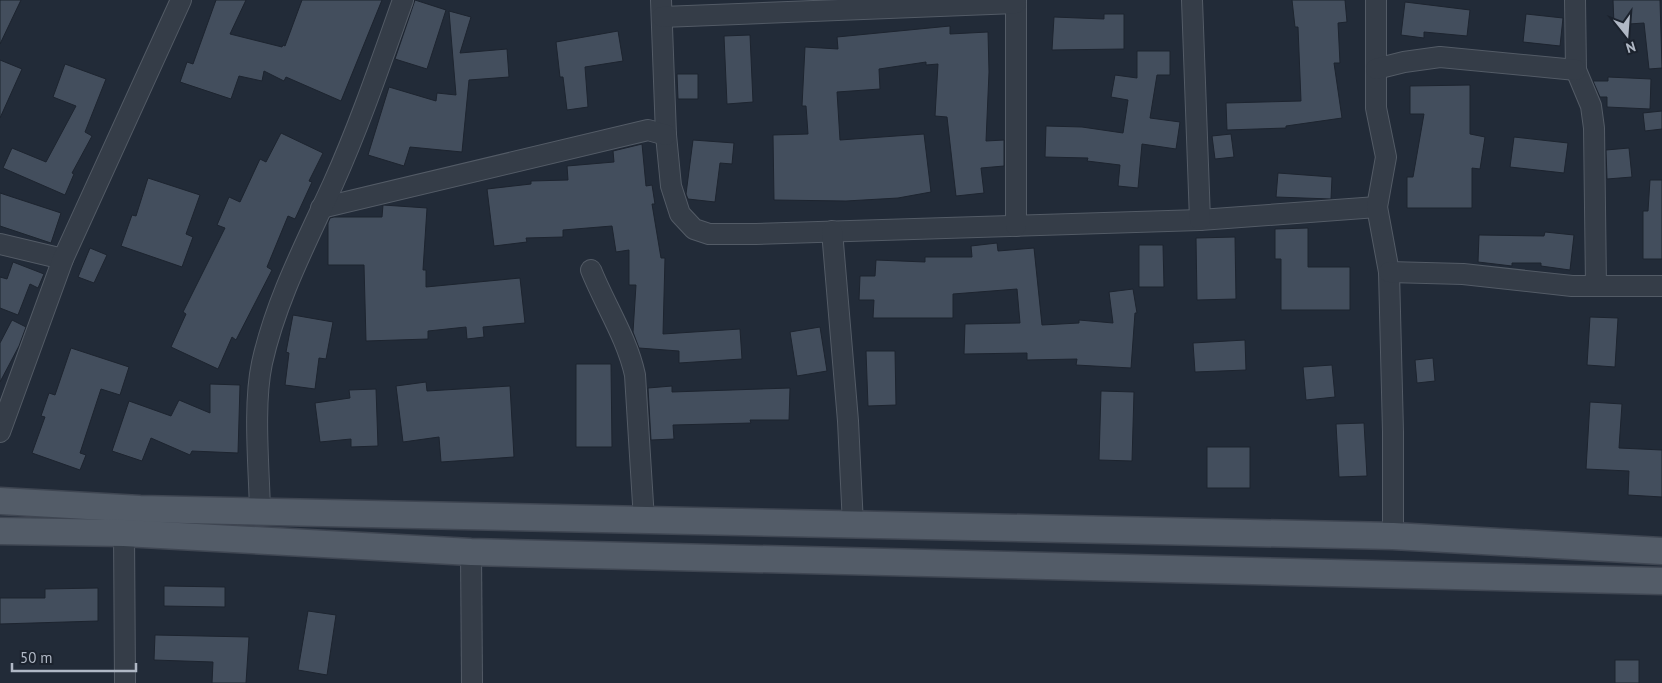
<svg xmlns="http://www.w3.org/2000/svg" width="1662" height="683" viewBox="0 0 1662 683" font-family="'PT Sans',sans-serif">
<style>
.building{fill:#434e5d;stroke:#1d242f}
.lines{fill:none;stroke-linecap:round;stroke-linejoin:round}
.minor-casing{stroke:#535b66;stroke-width:22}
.major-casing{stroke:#3f4652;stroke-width:29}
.minor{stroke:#353d48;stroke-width:20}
.major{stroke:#535c68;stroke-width:26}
</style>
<rect width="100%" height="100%" fill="#222b38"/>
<g class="building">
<path d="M0 0H21L0 44Z"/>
<path d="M216 0H246L230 34 282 47 283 45 285 46 302 0H382L341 101 286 77 284 81 264 71 262 81 239 76 231 99 180 82 187 62 193 64Z"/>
<path d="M415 0 446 10 427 69 395 59Z"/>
<path d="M1292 0H1345L1347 22 1338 23 1340 63H1334L1342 118 1286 126V128L1227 130 1226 103 1301 101 1298 27H1295Z"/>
<path d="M1613 0H1660L1662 68 1649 69 1644 23 1614 25Z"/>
<path d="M1405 2 1470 10 1467 36 1424 32V38L1401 35Z"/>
<path d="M449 11 471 17 460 53 507 49 509 77 469 80 462 152 410 147 404 166 368 155 389 87 436 101 437 93 456 95Z"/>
<path d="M1104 14H1124V49L1052 50 1054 17 1104 19Z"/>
<path d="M1526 14 1563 18 1560 46 1523 42Z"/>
<path d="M950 26V34L988 32 989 72 986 141 1004 140V166L981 168 984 193 956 196 947 117 935 116 938 64 926 65V62L879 69 880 89 837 92 840 140 924 134 931 192 898 198 846 201 774 200 773 135 808 134 806 106H802L805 47 838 49 837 37Z"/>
<path d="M618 31 623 61 585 67 588 107 567 110 563 77H560L556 42Z"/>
<path d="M750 35 753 102 727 104 724 36Z"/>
<path d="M1137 51H1170V75H1157L1150 118 1180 122 1176 149 1142 144 1138 188 1118 186 1120 165 1087 161 1088 158 1045 157 1046 126 1082 127 1123 133 1128 100 1111 97 1115 75 1137 78Z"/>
<path d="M0 60 22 69 0 118Z"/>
<path d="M65 64 106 79 85 132 92 136 72 173 74 174 65 195 3 168 12 148 46 162 76 106 53 97Z"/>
<path d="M677 74H698V99H678Z"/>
<path d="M1608 77 1651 79 1650 109 1607 107V97H1600L1593 81H1608Z"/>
<path d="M1470 85V134L1485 137 1480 169 1472 168V208H1407V177H1413L1424 114H1410V86Z"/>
<path d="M1662 111V129L1645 131 1643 113Z"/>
<path d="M281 133 323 153 309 181 312 182 295 219 288 216 267 267 272 270 236 340 232 337 218 369 171 347 186 314 183 312 225 228 217 225 229 197 240 202 260 159 266 162Z"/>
<path d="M1231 134 1234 157 1215 159 1212 136Z"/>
<path d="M1514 137 1568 143 1564 173 1510 167Z"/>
<path d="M693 140 734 143 732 164 720 163 715 202 688 199 686 194Z"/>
<path d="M642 144 646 186 652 185 655 204H652L661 258H665L663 334 740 329 742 359 679 363V351L639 348 633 332 636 285H629V250L616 252 612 226 563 230V237L526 238 527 242 494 246 487 189 531 184V181L568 180 567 166 614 162 613 151Z"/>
<path d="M1629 148 1632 177 1607 179 1606 150Z"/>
<path d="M1278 173 1332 177 1331 199 1276 197Z"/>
<path d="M148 178 200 195 186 234 193 237 182 267 121 246 132 215 136 216Z"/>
<path d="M1650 180H1662V259H1643V211H1648Z"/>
<path d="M0 193 61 213 51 243 0 226Z"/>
<path d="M383 205 427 208 423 270H426V287L520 278 525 323 483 327 484 337 467 339 466 327 428 331V339L366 341 364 265H328V223L330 218 334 217H382Z"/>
<path d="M1308 228V267H1350V310H1281V259H1275V229Z"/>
<path d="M1545 232 1574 235 1570 270 1541 266V263H1512V266L1478 262 1479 235 1544 236Z"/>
<path d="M1235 237 1236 299 1197 300 1196 238Z"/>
<path d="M997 243 998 251 1034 248 1042 325 1079 323V320L1113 323 1109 292 1133 289 1137 313H1135L1131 368 1076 365 1077 359 1027 360V353L964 354 965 324 1020 323 1017 289 953 294V318H873L874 300H859L860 276H875L876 260 925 262V257H972L971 246Z"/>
<path d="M1139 245H1163L1164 287H1139Z"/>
<path d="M90 248 107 255 94 283 78 277Z"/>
<path d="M13 262 44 274 38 288 30 284 18 315 0 308V277L7 279Z"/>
<path d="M293 315 333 322 326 359 319 358 315 389 285 385 289 353 286 352Z"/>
<path d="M1590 317 1618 318 1615 367 1587 365Z"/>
<path d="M12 320 26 327 19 346 0 382V343Z"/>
<path d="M820 327 827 371 797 376 790 332Z"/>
<path d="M1245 340 1246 370 1195 372 1193 343Z"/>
<path d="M71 348 129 367 120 395 101 389 80 453 86 455 80 470 32 453 45 417 41 416 49 393 55 395Z"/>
<path d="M866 351H895L896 405 868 406Z"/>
<path d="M1433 358 1435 381 1417 383 1415 360Z"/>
<path d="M576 364H611L612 447H576Z"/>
<path d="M1332 365 1335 397 1306 400 1303 367Z"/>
<path d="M426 382 427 391 510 386 514 457 441 462 439 437 403 442 396 386Z"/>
<path d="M210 384 240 385 238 453 192 451 190 455 151 438 142 461 112 451 129 401 171 416 179 400 210 413Z"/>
<path d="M672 386V392L790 388 789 420H750L751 423 673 425 674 439 651 440 648 388Z"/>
<path d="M376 389 378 446 351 447V439L320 442 315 403 350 398 349 390Z"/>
<path d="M1101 391 1134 392 1132 461 1099 460Z"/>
<path d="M1590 402 1622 404 1619 448 1662 450V497L1628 495 1629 471 1586 469Z"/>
<path d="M1364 423 1367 476 1339 477 1336 424Z"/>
<rect x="1207" y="447" width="43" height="41"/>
<path d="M164 586 225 587V607L164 606Z"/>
<path d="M98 588V621L0 624V598H45V589Z"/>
<path d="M308 611 336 615 327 675 298 670Z"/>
<path d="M155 635 249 637 246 683H212L213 662 154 660Z"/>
<rect x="1615" y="660" width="24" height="23"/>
</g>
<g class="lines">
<g class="minor-casing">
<g id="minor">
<path d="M661 0 666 135 671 186 680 214 694 229 709 234H756L1200 220 1377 207"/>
<path d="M1016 0V226"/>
<path d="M1192 0 1200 220"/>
<path d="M1376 0V108L1386 157 1377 207 1389 272 1393 432V536"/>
<path d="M1575 0 1576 70 1591 106 1594 128 1596 286"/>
<path d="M662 17 1016 3"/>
<path d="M1376 69 1404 62 1440 57 1576 70"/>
<path d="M321 208 648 130 666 135"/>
<path d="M832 231 848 421 853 525"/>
<path d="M0 244 63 259"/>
<path d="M591 270C605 305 627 338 635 375L644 520"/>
<path d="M1389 272 1463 274 1572 286H1662"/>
<path d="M0 432 63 259 181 0"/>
<path d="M260 511C259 467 253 405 262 363 276 300 306 243 333 184 360 124 381 62 403 0"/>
<path d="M124 533 125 683"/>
<path d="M471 552 472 683"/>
</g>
</g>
<g class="major-casing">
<g id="major">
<path d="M0 501 140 509 1393 536 1662 551"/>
<path d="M0 531 124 533 471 552 1662 581"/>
</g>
</g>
<use href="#minor" class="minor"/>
<use href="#major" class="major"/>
</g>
<g transform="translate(1627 35) rotate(163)" stroke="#1b222d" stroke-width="4" paint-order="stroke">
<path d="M0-4L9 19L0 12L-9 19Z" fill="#b0b8c5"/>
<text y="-8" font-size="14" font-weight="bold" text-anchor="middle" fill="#b0b8c5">N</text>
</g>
<path d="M12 663v8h124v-8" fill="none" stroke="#b0b8c5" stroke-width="2.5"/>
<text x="20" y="663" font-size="15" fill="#b0b8c5" stroke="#1b222d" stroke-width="4" paint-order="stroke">50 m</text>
</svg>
